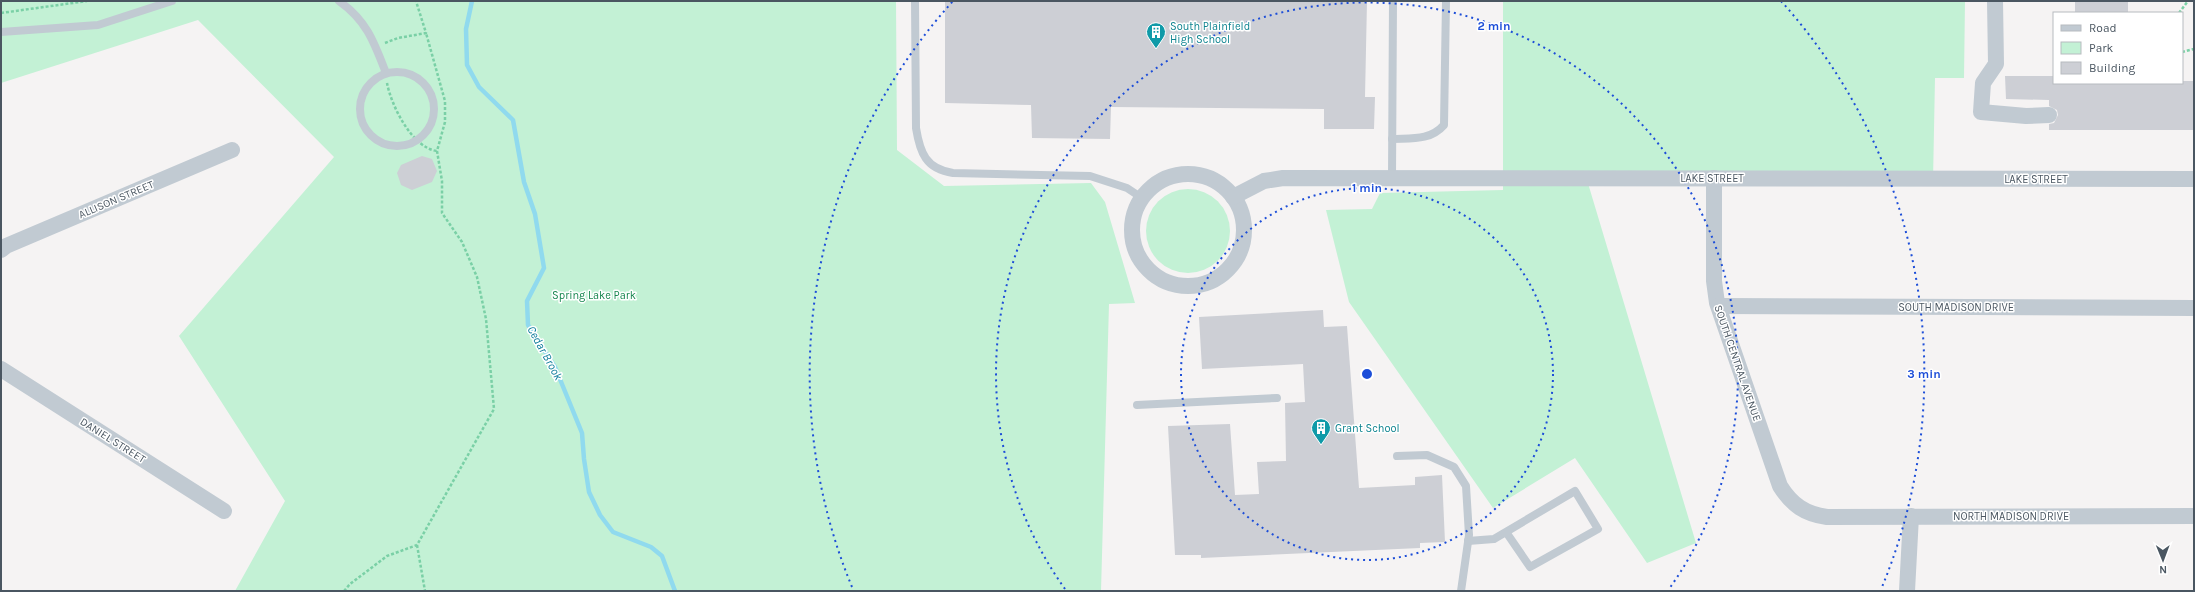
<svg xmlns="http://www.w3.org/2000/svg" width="2195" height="592" viewBox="0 0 2195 592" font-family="Karla,sans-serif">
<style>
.green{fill:#c3f1d5}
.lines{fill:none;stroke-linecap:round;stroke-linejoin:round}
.stream{stroke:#90daee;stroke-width:4.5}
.building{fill:#cdcfd5}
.path{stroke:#7ad0a6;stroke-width:2.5;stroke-dasharray:3 2;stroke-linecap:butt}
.lane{stroke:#c1cad2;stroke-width:8}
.street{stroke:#c1cad2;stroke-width:16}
.ring{fill:none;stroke:#1d4ed8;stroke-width:2;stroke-dasharray:2 4}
.labels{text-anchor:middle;stroke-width:3;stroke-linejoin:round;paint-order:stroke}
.culture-label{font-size:11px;fill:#0d838f;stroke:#fff;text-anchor:start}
.street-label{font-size:11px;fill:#4a5661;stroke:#fff}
.park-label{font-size:11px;fill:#17864f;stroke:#fff}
.water-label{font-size:12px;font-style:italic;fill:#0c7c9b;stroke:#fff}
.centre{fill:#1d4ed8;stroke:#fff;stroke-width:2}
.ring-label{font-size:12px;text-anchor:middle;font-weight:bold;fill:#1d4ed8;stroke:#fff;stroke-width:3;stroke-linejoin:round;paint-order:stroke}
</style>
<rect width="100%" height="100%" fill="#f5f3f3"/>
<g class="green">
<path d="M1 1H896L897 150 944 186 1091 183 1105 202 1135 303 1109 304 1101 591H235L285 501 179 336 334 157 198 20 1 83Z"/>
<path d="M1503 1H1965L1964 78H1935L1933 181 1587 180 1696 543 1647 563 1575 458 1493 508 1349 302 1326 210 1372 209 1380 193 1503 190Z"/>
<circle cx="1188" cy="231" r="42"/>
</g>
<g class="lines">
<path class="stream" d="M472 1 466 29 467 65 479 87 513 120 524 182 535 214 544 268 527 301 528 325 555 367 582 433 584 459 589 492 600 515 613 532 651 547 662 556 675 591"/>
</g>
<g class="building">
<path d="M945 1H1367L1365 97H1375L1374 129H1324V109L1111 107 1110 139 1032 138 1031 105 945 103Z"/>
<rect x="2075" y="1" width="53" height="12"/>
<path d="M2005 76H2054V83H2182V81H2194V130H2049V124L2054 123 2058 115 2057 110 2049 106V100L2006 99Z"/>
<path d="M422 156 432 159 437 171 432 182 412 190 401 185 397 173 401 165Z"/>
<path d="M1323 310 1324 327 1347 326 1359 488 1415 485V477L1442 475 1445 542 1420 543V548L1201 558V555H1175L1168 426 1230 424 1235 495 1259 494 1257 462 1286 461 1285 403 1305 402 1303 364 1202 369 1199 317Z"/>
</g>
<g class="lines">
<g class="path">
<path d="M1 13 87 1"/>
<path d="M2179 13 2188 1"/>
<path d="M385 43 398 38 426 33 416 1"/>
<path d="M2182 52 2194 49"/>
<path d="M387 83C391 105 412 148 437 151"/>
<path d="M417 545 425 591"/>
<path d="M344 591 350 584 387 556 417 545 494 409 486 319 477 277 462 242 442 213V181L437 151 445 122V101L426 33"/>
</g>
<g class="lane">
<path d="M339 1C367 21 374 42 386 73"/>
<path d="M915 1 916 128C920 153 926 169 953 173L1090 176 1127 188 1142 198"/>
<path d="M1 32 98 25 172 1"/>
<circle cx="397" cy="109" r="37"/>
<path d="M1392 139C1411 138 1430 141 1444 125L1446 1"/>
<path d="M1392 177 1393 1"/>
<path d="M1137 405 1277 398"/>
<path d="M1397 456 1427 455 1454 467 1466 486 1469 535 1461 591"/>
<path d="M1468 541 1494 539 1575 491 1598 529 1530 567 1506 532"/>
</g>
<g class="street">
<path d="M1995 1 1996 64 1983 83 1981 112 2026 116 2049 115"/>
<circle cx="1188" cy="230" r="56"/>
<path d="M1714 178V281L1717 303 1780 486C1792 505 1805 514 1827 517L2194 516"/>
<path d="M1233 197 1264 181 1283 178 2194 179"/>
<path d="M1 250 6 246 232 150"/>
<path d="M1719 306 2194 308"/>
<path d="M1 369 224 511"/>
<path d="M1907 591 1911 516"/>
</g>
</g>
<g class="ring">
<circle cx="1367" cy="374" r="186"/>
<path d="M1065 589A371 371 0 1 1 1669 589"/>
<path d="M852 587A557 557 0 0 1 953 1M1781 1A557 557 0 0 1 1882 587"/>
</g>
<defs>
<g id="building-pin" transform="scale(1)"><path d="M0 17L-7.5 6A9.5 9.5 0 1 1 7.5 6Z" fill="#0f9aa8" stroke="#fff"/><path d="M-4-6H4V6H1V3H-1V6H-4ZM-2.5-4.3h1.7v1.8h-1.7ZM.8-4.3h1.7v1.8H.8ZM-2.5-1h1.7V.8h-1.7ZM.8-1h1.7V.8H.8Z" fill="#fff"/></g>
</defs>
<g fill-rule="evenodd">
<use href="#building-pin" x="1156" y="32"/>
<use href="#building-pin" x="1321" y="428"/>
</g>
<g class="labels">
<g class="culture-label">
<text x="1170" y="30">South Plainfield<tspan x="1170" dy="13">High School</tspan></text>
<text x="1335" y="432">Grant School</text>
</g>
<g class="street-label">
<text x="1712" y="182">LAKE STREET</text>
<text x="2036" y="183">LAKE STREET</text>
<text transform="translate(116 199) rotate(-23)" y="4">ALLISON STREET</text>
<text x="1956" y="311">SOUTH MADISON DRIVE</text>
<text transform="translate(1738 363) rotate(71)" y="4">SOUTH CENTRAL AVENUE</text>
<text transform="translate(113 440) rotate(32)" y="4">DANIEL STREET</text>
<text x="2011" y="520">NORTH MADISON DRIVE</text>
</g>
<g class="park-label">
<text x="594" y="299">Spring Lake Park</text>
</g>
<g class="water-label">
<text transform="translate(545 353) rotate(61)" y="4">Cedar Brook</text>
</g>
</g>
<circle cx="1367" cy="374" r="6" class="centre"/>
<g class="ring-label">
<text x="1494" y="30">2 min</text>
<text x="1367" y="192">1 min</text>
<text x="1924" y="378">3 min</text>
</g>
<rect width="2195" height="592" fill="none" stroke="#4a5661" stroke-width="4"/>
<rect x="2053" y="12" width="130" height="72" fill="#ffffff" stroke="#b7bbc0"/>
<rect x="2061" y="25" width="20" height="6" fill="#c1cad2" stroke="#b7bbc0"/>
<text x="2089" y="32" font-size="12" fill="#4a5661">Road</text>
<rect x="2061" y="42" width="20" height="12" fill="#c3f1d5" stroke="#b7bbc0"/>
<text x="2089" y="52" font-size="12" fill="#4a5661">Park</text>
<rect x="2061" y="62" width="20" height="12" fill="#cdcfd5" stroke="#b7bbc0"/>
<text x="2089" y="72" font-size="12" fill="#4a5661">Building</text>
<g transform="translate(2163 560) rotate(179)" stroke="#ffffff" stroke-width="3" paint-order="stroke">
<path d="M0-3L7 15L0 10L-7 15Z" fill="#4a5661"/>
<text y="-6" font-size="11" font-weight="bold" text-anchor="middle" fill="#4a5661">N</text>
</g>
</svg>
